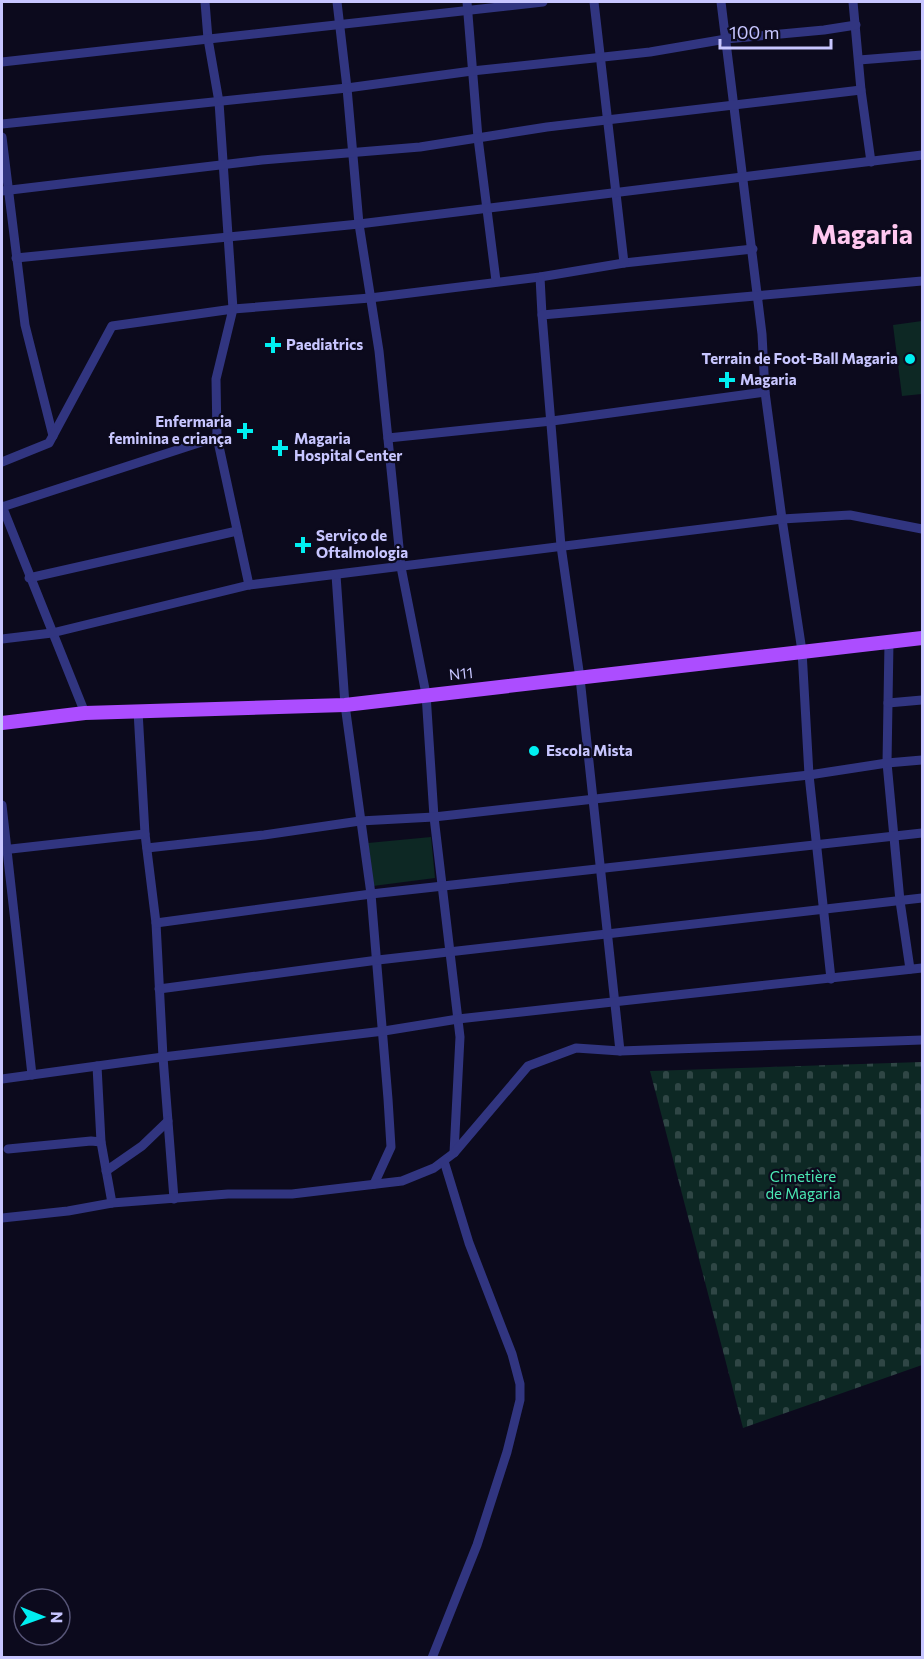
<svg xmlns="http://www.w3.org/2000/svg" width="924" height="1659" viewBox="0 0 924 1659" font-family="Commissioner,sans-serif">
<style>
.grass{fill:#0d2824}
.cemetery{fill:url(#cemetery-stones)}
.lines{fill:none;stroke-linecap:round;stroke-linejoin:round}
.minor{stroke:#313580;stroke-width:9}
.primary{stroke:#ac4dff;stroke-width:14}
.poi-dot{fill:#00eff1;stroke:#0c0a1d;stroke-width:2}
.labels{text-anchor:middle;stroke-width:4.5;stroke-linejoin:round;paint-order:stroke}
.poi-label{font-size:15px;font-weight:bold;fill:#c8c6ff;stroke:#0c0a1d;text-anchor:start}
.street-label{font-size:15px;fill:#c8c6ff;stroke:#0c0a1d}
.park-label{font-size:15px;fill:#4ae7b2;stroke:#0c0a1d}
.town-label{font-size:27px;font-weight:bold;fill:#ffc8f0;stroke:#0c0a1d}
</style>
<defs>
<pattern id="cemetery-stones" width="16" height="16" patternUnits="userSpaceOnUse" patternTransform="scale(1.5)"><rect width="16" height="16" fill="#0d2824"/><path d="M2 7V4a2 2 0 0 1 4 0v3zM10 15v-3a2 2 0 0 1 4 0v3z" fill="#2f4645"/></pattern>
</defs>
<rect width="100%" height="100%" fill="#0c0a1d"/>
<g class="grass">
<path d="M922 321V394L902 396 893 325Z"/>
<path d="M431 837 435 878 373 886 368 843Z"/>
</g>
<path class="cemetery" d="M922 1062V1365L743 1428 650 1071Z"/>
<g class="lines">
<g class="minor">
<path d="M205 2 208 39 219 102 233 309 370 298 540 277 624 263 753 249"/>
<path d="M337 2 347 88 359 224 379 351 401 567 426 694 434 817 460 1037 454 1153"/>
<path d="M467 2 478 138 496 281"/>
<path d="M594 2 624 263"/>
<path d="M721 2 762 334 765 392 782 519 802 651 809 775 831 979"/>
<path d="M853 2 861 90 871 162"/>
<path d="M859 60 922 55"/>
<path d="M2 62 543 2"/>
<path d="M2 124 347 88 472 71 650 52 726 39 824 30 856 25"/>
<path d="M2 137 25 325 53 436"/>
<path d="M2 191 262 160 420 147 547 127 861 90"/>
<path d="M16 258 359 224 922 155"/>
<path d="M540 277 542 315"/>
<path d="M388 438 552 421 765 392"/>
<path d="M2 462 49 443 112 326 233 309 216 379 217 437 249 585"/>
<path d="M2 506 85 713"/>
<path d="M2 507 217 437"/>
<path d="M336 575 345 705 371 894 388 1099 391 1147 374 1184"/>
<path d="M29 578 237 531"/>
<path d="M2 639 52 633 249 585 782 519 850 515 922 529"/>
<path d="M889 642 887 763 900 901 910 969"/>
<path d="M888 703 922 700"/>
<path d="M138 711 145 834 156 923 163 1057 174 1199"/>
<path d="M2 805 32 1075"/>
<path d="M147 848 264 835 360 821 434 817 809 775 887 763 922 760"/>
<path d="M2 850 145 834"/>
<path d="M156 923 371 894 922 833"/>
<path d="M159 989 378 960 922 898"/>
<path d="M620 1051 580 678 561 546 542 315 922 281"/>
<path d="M97 1066 101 1142 112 1203"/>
<path d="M2 1079 163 1057 384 1031 458 1019 922 968"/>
<path d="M8 1149 91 1141 101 1142"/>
<path d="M106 1171 142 1146 168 1121"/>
<path d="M2 1218 68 1211 112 1203 228 1194H292L402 1181 434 1168 454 1153 528 1066 576 1048 620 1051 922 1040"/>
<path d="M432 1658 477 1545 507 1452 520 1400V1384L512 1354 469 1243 444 1161"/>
</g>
<path class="primary" d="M2 723 85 713 345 705 922 638"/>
</g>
<g class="poi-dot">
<path d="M270 336h6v6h6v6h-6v6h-6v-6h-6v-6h6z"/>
<circle cx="910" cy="359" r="6"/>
<path d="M724 371h6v6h6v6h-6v6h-6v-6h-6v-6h6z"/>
<path d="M242 422h6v6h6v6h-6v6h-6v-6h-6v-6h6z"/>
<path d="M277 439h6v6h6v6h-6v6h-6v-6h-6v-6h6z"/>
<path d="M300 536h6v6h6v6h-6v6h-6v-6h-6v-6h6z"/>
<circle cx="534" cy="751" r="6"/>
</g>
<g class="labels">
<g class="poi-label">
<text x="286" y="350">Paediatrics</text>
<text x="898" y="364" text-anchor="end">Terrain de Foot-Ball Magaria</text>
<text x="740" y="385">Magaria</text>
<text x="232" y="427" text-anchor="end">Enfermaria<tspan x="232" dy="17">feminina e criança</tspan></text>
<text x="294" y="444">Magaria<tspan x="294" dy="17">Hospital Center</tspan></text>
<text x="316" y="541">Serviço de<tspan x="316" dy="17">Oftalmologia</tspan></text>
<text x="546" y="756">Escola Mista</text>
</g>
<g class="street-label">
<text transform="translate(461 674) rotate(-6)" y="5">N11</text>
</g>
<g class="park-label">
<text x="803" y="1182">Cimetière<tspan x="803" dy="17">de Magaria</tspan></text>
</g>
<g class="town-label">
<text x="862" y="244">Magaria</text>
</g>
</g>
<rect width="924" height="1659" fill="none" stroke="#c8c6ff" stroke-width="6"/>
<g transform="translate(42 1617) rotate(91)"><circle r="28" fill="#0c0a1d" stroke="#575577" stroke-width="1.5"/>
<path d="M0-4.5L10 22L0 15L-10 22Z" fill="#00eff1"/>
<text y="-9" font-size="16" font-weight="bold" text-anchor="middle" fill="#c8c6ff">N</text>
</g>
<path d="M720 39v9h111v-9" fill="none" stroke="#c8c6ff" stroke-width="3"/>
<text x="729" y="39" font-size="18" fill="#c8c6ff" stroke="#0c0a1d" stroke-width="4.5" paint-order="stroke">100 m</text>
</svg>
